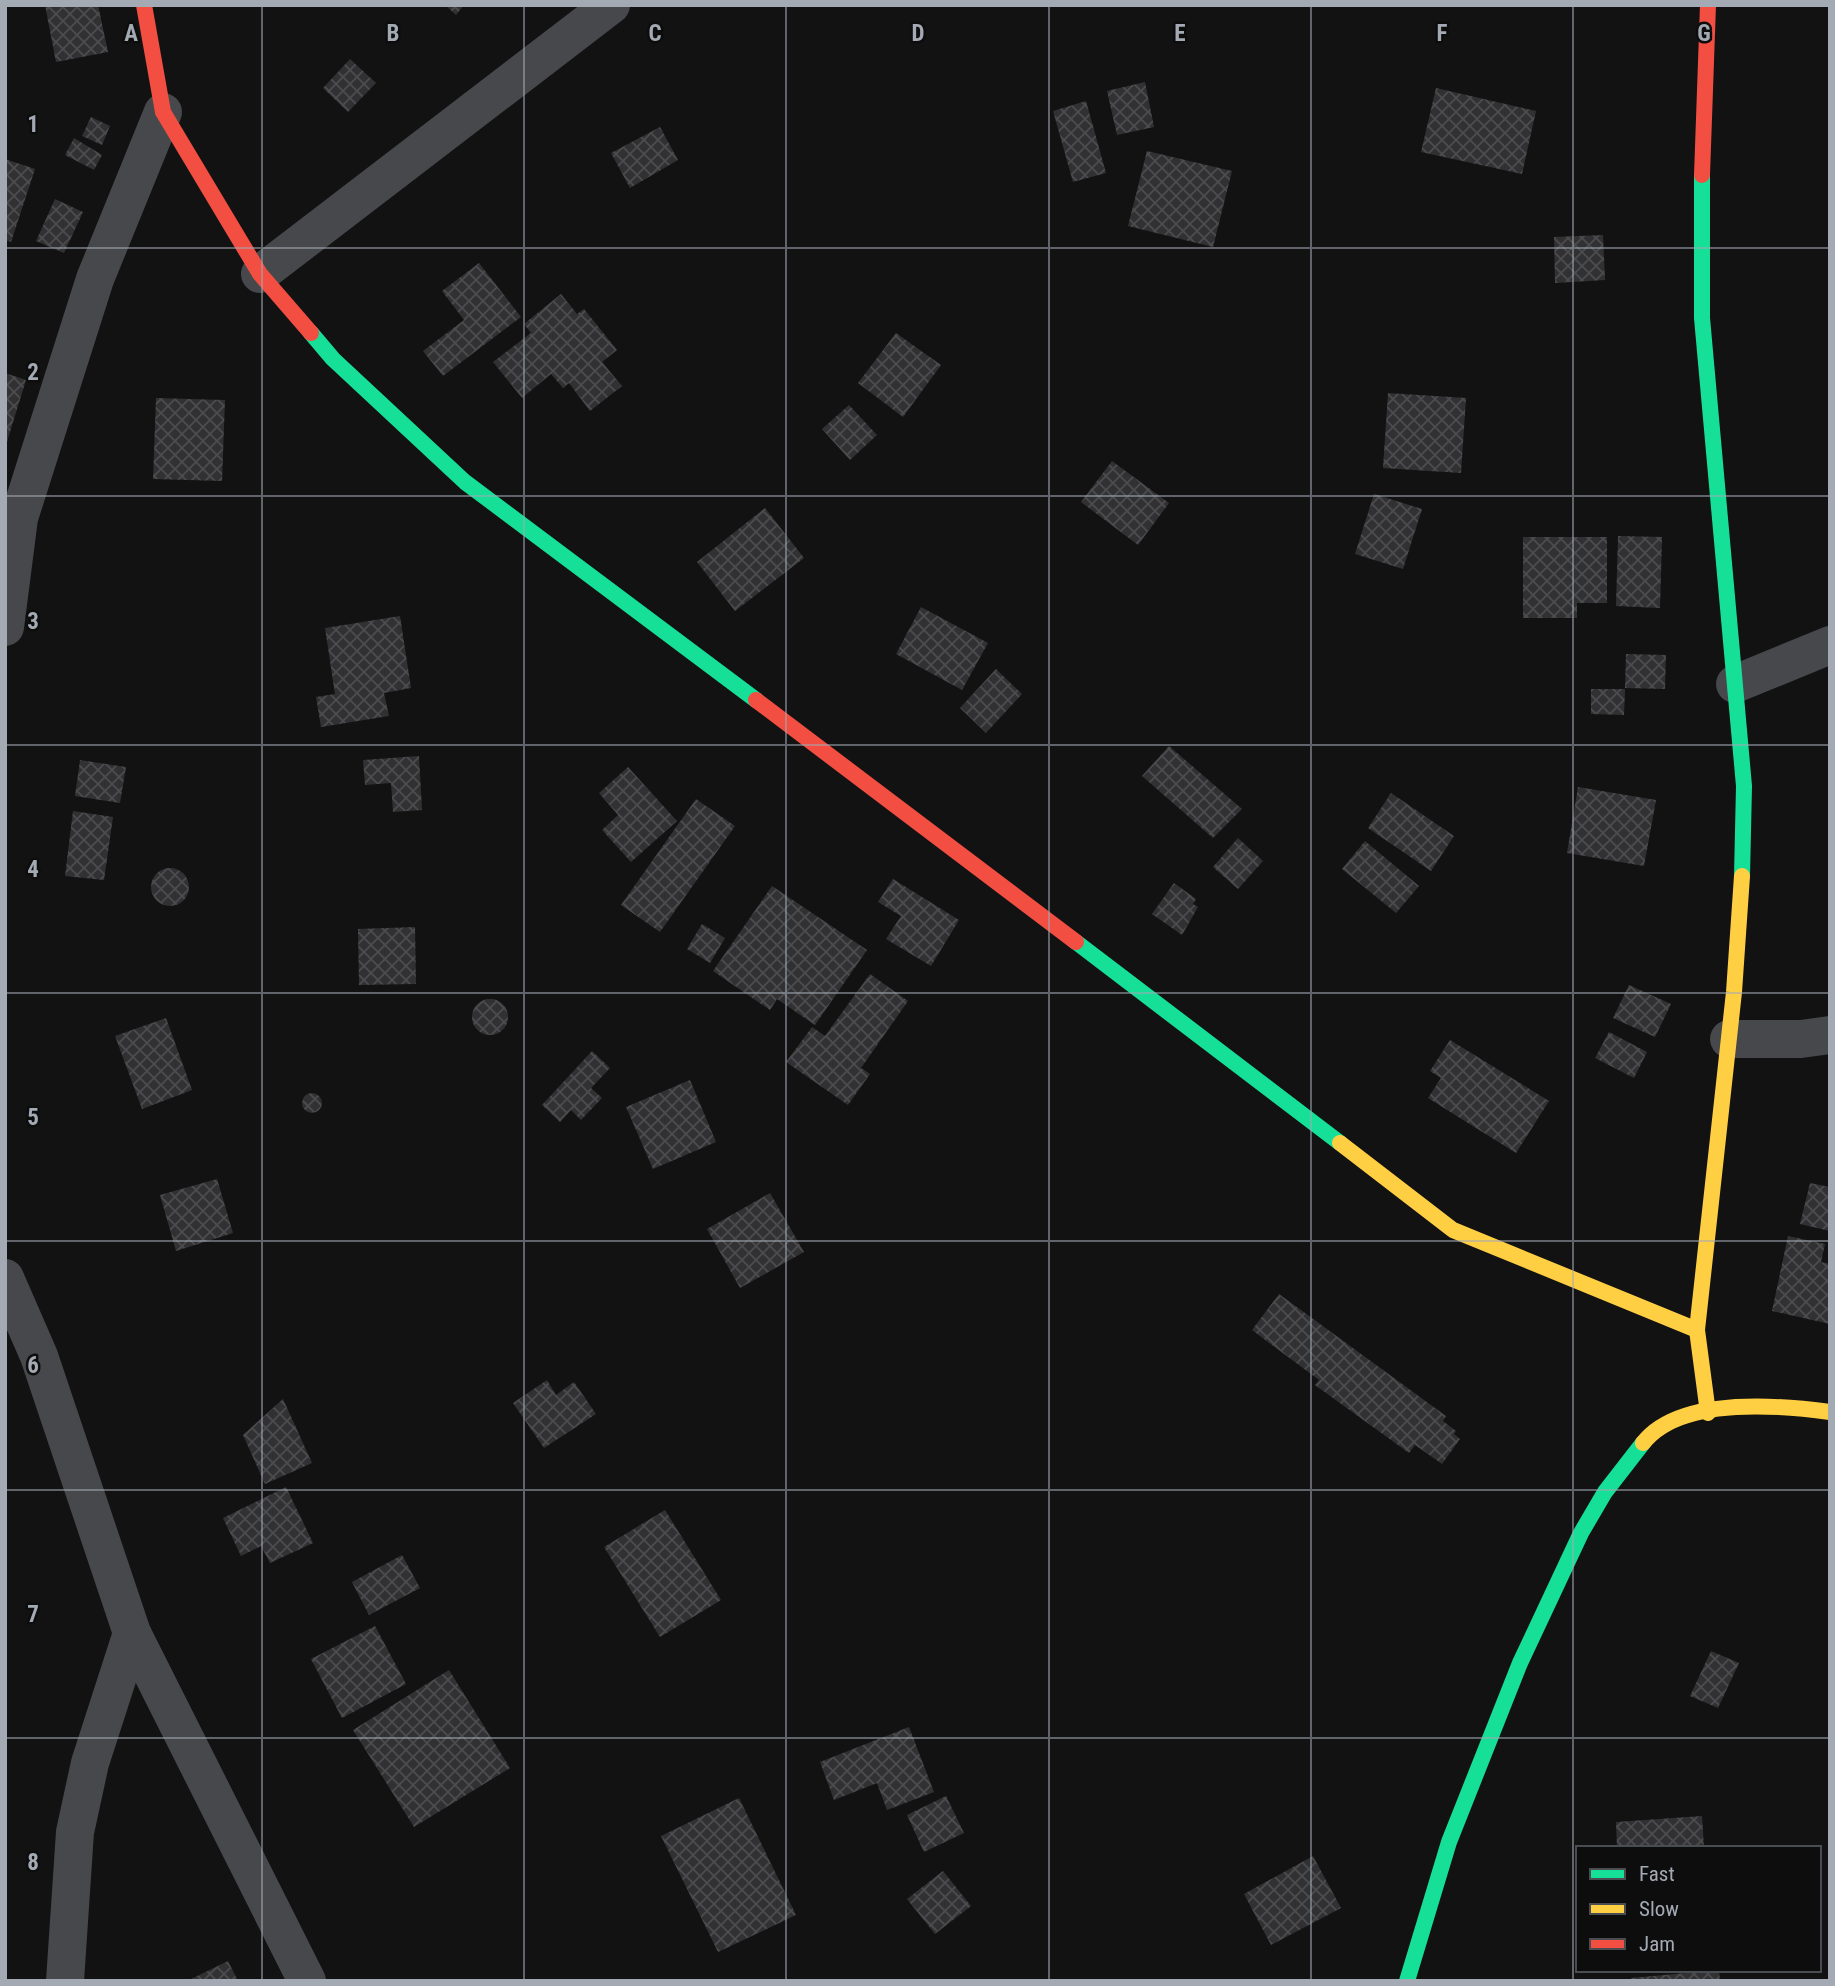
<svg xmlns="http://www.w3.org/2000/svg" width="1835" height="1986" viewBox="0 0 1835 1986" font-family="'Roboto Condensed',sans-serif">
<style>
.building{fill:url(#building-cross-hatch)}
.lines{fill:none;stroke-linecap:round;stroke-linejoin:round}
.street{stroke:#47484b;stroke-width:38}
.fast{stroke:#16e098;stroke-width:16}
.slow{stroke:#ffcf43;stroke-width:16}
.jam{stroke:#f24e42;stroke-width:16}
.grid{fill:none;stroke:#a3aab4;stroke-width:2;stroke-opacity:0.55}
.grid-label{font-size:23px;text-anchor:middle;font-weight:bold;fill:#a3aab4;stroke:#0d0d0e;stroke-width:5;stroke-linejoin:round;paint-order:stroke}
</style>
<defs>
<pattern id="building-cross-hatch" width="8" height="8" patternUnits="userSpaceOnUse" patternTransform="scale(1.75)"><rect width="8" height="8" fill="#313133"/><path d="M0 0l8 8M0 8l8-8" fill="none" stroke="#4c4c4e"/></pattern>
</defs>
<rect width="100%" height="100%" fill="#121213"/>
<g class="building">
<path d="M45 5H98L108 52 56 62Z"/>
<path d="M445 5H464L456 15Z"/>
<path d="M350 59 376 83 348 112 323 88Z"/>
<path d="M1145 82 1154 127 1117 135 1107 91Z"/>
<path d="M1436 88 1536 111 1522 174 1421 152Z"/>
<path d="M1086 101 1106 173 1073 182 1053 111Z"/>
<path d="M91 117 110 126 102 145 82 136Z"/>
<path d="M660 127 678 160 630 188 611 153Z"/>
<path d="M74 138 102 155 94 170 65 155Z"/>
<path d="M1147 151 1232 171 1213 247 1128 226Z"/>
<path d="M5 159 35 169 11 242 5 240Z"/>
<path d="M55 199 83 212 64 253 36 241Z"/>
<path d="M1603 235 1605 280 1555 283 1554 237Z"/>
<path d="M479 263 521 317 443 376 423 351 464 320 442 291Z"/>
<path d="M561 294 577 314 584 309 617 350 602 362 622 386 590 411 569 383 563 388 551 374 522 398 493 362 531 333 524 324Z"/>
<path d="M896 333 941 365 903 417 858 383Z"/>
<path d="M5 373 26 380 6 445H5Z"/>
<path d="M1388 393 1466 398 1461 473 1383 468Z"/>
<path d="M156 398 225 400 222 481 153 479Z"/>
<path d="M849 405 877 435 850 460 822 429Z"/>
<path d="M1112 461 1169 503 1138 545 1081 502Z"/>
<path d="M1374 494 1422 509 1403 569 1355 554Z"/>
<path d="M765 508 804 558 735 611 697 562Z"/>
<path d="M1618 536 1662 537 1660 608 1616 606Z"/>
<path d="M1523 537H1607V603H1577V618H1523Z"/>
<path d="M921 607 988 643 962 690 896 654Z"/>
<path d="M400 616 411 688 384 693 389 716 321 727 316 697 335 694 325 628Z"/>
<path d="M1626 654 1666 655 1665 689 1625 688Z"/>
<path d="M996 669 1022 694 986 733 960 708Z"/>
<path d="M1591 689H1625L1624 715 1591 714Z"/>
<path d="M1169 746 1242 809 1213 838 1142 776Z"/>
<path d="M419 756 422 810 393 812 391 783 365 785 363 760Z"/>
<path d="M80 760 126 767 120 803 75 796Z"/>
<path d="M628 767 677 821 631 862 602 830 618 815 599 793Z"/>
<path d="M1578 787 1656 800 1644 866 1567 853Z"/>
<path d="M1391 793 1454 836 1431 871 1368 828Z"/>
<path d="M696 799 735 826 660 932 621 905Z"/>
<path d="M73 811 113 817 104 880 65 876Z"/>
<path d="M1238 838 1263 861 1238 889 1213 867Z"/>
<path d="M1365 841 1419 886 1396 913 1342 869Z"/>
<circle cx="170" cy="887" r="19"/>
<path d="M893 879 959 920 931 966 886 939 901 916 878 902Z"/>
<path d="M1174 883 1196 899 1193 904 1198 907 1182 935 1152 914Z"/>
<path d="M772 886 867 950 815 1025 777 999 770 1010 713 971Z"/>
<path d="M702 924 725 938 710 963 687 949Z"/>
<path d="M415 927 416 984 359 985 358 929Z"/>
<path d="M870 974 908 1001 861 1068 870 1074 848 1105 786 1062 812 1027 825 1036Z"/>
<path d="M1629 985 1671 1004 1655 1037 1613 1018Z"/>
<circle cx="490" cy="1017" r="18"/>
<path d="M166 1018 192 1090 142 1109 115 1036Z"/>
<path d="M1609 1032 1647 1052 1634 1078 1595 1058Z"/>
<path d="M1450 1040 1549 1101 1516 1153 1428 1098 1441 1078 1430 1071Z"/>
<path d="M592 1051 610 1068 591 1088 602 1098 581 1120 571 1110 560 1122 542 1105Z"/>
<path d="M690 1080 716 1142 653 1169 626 1107Z"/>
<circle cx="312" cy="1103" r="10"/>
<path d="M217 1179 233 1233 176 1251 160 1195Z"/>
<path d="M1810 1183 1830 1187V1231L1800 1224Z"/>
<path d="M770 1193 804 1252 740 1288 707 1229Z"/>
<path d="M1788 1236 1825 1244 1821 1262 1830 1264V1324L1772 1311Z"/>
<path d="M1279 1294 1446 1416 1443 1421 1456 1431 1454 1434 1460 1439 1442 1464 1415 1445 1409 1453 1315 1385 1319 1380 1252 1330Z"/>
<path d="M547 1380 556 1395 574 1382 596 1414 544 1448 513 1403Z"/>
<path d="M283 1399 312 1463 265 1484 243 1435Z"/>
<path d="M286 1487 313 1543 270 1563 261 1546 241 1556 223 1518Z"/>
<path d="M665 1510 721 1600 660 1637 604 1547Z"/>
<path d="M402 1555 420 1588 369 1615 352 1582Z"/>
<path d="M375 1626 406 1684 342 1718 311 1659Z"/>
<path d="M1711 1651 1739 1663 1718 1708 1690 1696Z"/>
<path d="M449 1670 510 1768 414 1827 353 1730Z"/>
<path d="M909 1727 934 1792 887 1810 877 1783 834 1800 820 1762Z"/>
<path d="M946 1796 964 1833 924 1852 907 1815Z"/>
<path d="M739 1798 796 1915 718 1952 661 1836Z"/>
<path d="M1702 1816 1704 1848H1617L1616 1822Z"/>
<path d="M1313 1856 1341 1908 1271 1945 1244 1894Z"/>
<path d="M943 1871 971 1906 935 1934 907 1899Z"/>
<path d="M228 1961 238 1981H187Z"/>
<path d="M1719 1970 1720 1981H1631V1978Z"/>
</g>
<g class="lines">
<g class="street">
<path d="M260 274 611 5"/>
<path d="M5 627 19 518 95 279 163 112"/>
<path d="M1735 684 1830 645"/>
<path d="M1729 1039H1801L1830 1035"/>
<path d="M5 1278 39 1356 132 1633 307 1981"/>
<path d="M65 1981 75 1832 90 1763 132 1633"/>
</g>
<g class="fast">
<path d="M1702 175V318L1744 786 1742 876"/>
<path d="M311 333 333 359 465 482 756 700"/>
<path d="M1076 942 1340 1143"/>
<path d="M1407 1981 1449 1842 1520 1663 1581 1533 1605 1492 1643 1443"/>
</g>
<g class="slow">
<path d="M1340 1143 1453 1230 1697 1330"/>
<path d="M1708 1413 1697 1330 1734 992 1742 876"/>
<path d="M1643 1443C1680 1396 1778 1405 1830 1412"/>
</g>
<g class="jam">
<path d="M144 5 163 112 260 274 311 333"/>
<path d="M1702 175 1708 5"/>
<path d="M756 700 1076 942"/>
</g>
</g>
<path class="grid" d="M262 5V1981M524 5V1981M786 5V1981M1049 5V1981M1311 5V1981M1573 5V1981M5 248H1830M5 496H1830M5 745H1830M5 993H1830M5 1241H1830M5 1490H1830M5 1738H1830"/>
<g class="grid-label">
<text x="131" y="41">A</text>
<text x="393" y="41">B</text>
<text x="655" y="41">C</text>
<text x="918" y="41">D</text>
<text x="1180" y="41">E</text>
<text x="1442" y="41">F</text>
<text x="1704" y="41">G</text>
<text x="33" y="132">1</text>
<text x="33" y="380">2</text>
<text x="33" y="629">3</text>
<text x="33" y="877">4</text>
<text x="33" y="1125">5</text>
<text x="33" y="1373">6</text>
<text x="33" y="1622">7</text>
<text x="33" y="1870">8</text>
</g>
<rect width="1835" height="1986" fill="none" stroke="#a3aab4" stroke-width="14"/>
<rect x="1576" y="1846" width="245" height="126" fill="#0d0d0e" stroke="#494c50" stroke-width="2"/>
<rect x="1590" y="1869" width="35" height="10" fill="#16e098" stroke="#494c50" stroke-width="2"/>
<text x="1639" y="1881" font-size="21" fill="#a3aab4">Fast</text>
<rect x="1590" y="1904" width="35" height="10" fill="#ffcf43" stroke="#494c50" stroke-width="2"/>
<text x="1639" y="1916" font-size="21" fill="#a3aab4">Slow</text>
<rect x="1590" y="1939" width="35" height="10" fill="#f24e42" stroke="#494c50" stroke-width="2"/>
<text x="1639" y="1951" font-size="21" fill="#a3aab4">Jam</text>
</svg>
